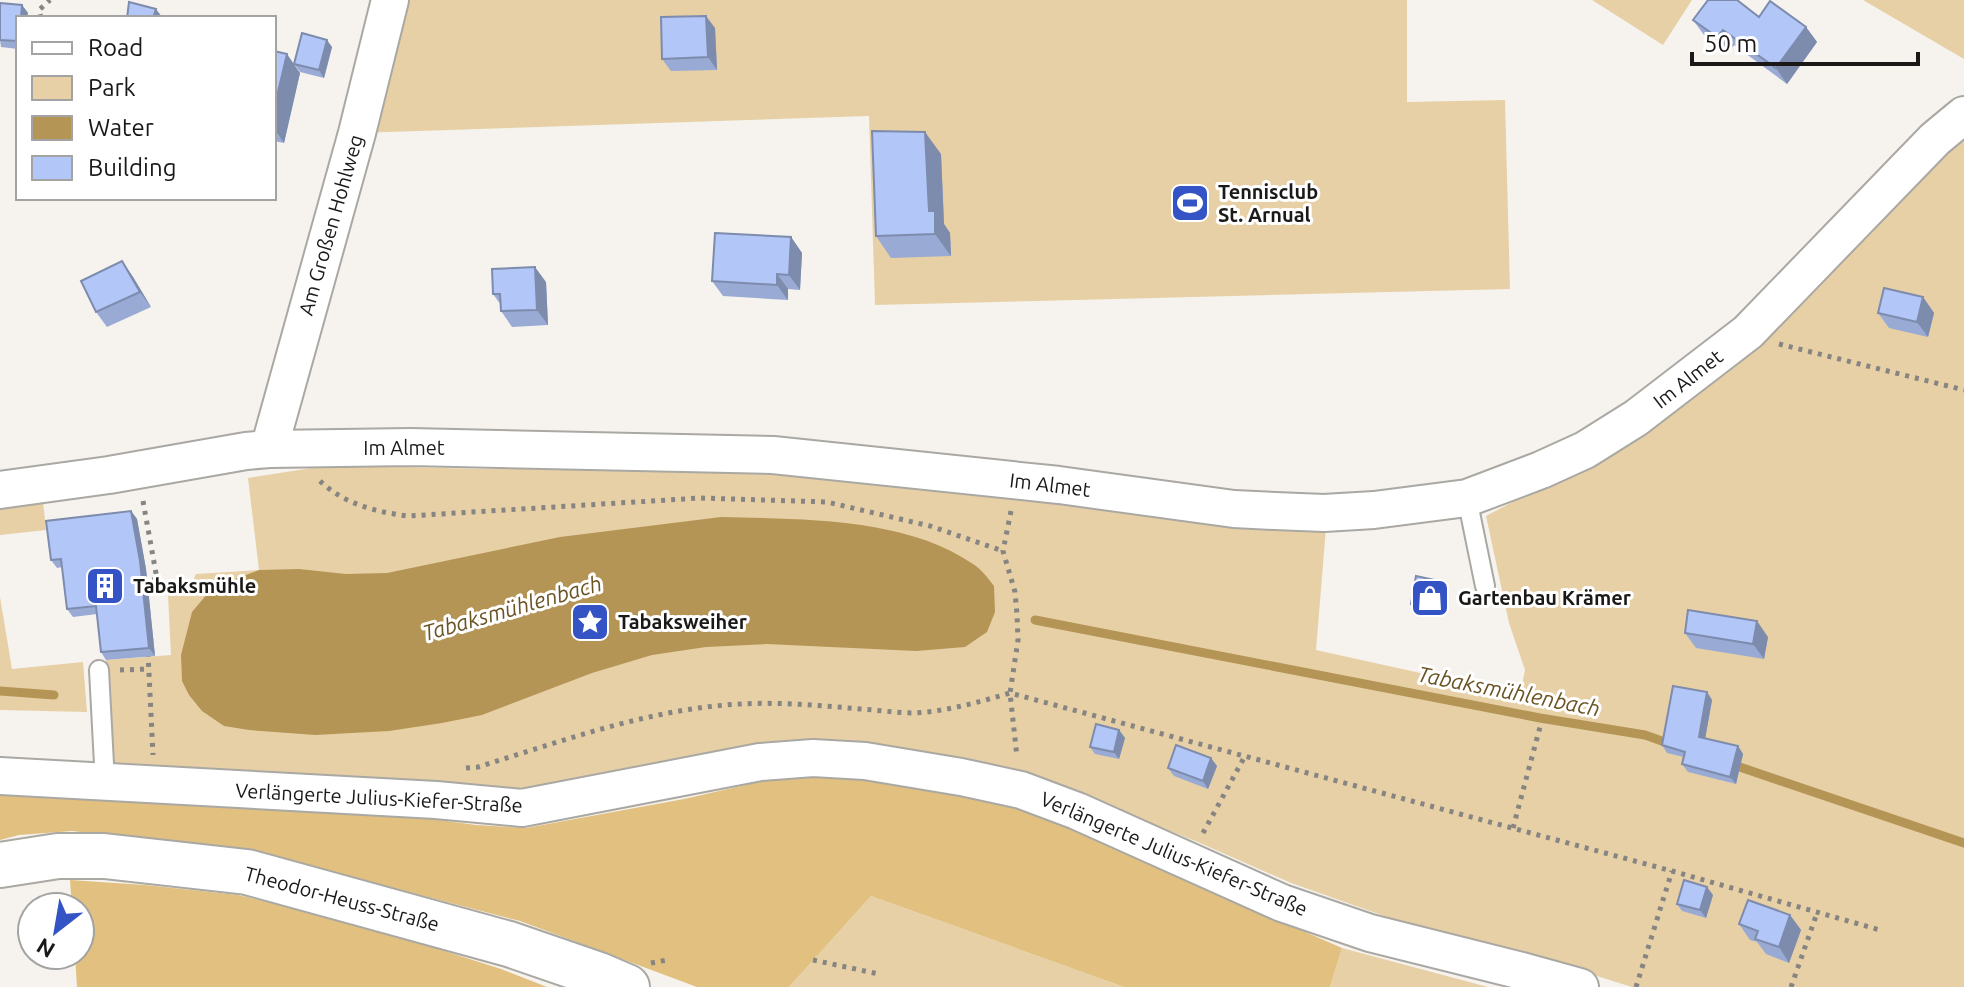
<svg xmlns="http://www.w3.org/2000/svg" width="1964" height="987" viewBox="0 0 1964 987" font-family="Ubuntu,sans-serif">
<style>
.green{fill:#e7d0a6}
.forest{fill:#e1c080}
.water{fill:#b59556}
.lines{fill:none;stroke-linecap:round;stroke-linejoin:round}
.stream{stroke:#b59556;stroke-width:9}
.lane-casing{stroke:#aaa8a3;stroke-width:22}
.street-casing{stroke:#aaa8a3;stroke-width:40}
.secondary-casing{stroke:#aaa8a3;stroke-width:48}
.path{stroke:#878582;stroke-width:5;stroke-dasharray:4 6;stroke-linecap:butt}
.lane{stroke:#fff;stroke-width:18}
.street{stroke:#fff;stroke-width:36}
.secondary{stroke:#fff;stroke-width:44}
.wall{fill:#99aad4}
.shaded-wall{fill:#7d8bad}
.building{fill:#b2c6f7;stroke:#7d8bad;stroke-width:2}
.labels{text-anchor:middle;stroke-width:6;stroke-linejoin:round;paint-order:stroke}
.poi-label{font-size:20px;font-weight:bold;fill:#1a1918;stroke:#fff;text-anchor:start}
.street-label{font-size:20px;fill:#1a1918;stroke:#fff}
.water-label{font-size:22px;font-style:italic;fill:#6b5424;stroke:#fff}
</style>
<rect width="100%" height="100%" fill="#f6f3ee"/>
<g class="green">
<path d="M390 0H1407V102L1505 100 1510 289 875 305 869 116 357 133Z"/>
<path d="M1592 0H1692L1663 45Z"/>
<path d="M1863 0H1964V59Z"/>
<path d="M1964 130V987H1632L1514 950 1407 924 1291 883 1200 843 1037 777 924 755 522 791 114 769 106 660 171 655 168 595C181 591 191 587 196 574L259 570 248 478 331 465 482 469 763 468 1326 528 1316 650 1520 695 1525 670 1509 623 1486 516 1624 443Z"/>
<path d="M43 501 46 530 0 535V510Z"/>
<path d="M0 597 12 669 83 662 87 712 0 710Z"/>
<path d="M871 896 1124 987H789Z"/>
<path d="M1342 948 1488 987H1330Z"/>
</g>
<g class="forest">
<path d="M812 776 864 778 957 794 1020 810 1070 829 1342 948 1330 987H1124L871 896 789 987H697L520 921 251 851 72 831 19 835 0 840V793L410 816 476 825 526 828 684 799 763 781Z"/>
<path d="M70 880 145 885 238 895 363 925 501 969 547 987H77L75 955H80V907H72Z"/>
</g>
<path class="water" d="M721 517C799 519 906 517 973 564 981 569 988 578 994 586L995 612 987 632 965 647 916 651 767 644 706 647 652 655 592 673 482 715 442 723 389 731 315 735 249 730 224 726 202 711 189 695 182 681 181 655 192 612 208 593 227 582 259 570 299 569 346 574 387 573 560 537Z"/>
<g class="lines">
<g class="stream">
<path d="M1035 620 1540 718 1645 735 1673 745"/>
<path d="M0 691 54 695"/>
<path d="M1728 763 1964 843"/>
</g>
<g class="lane-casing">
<g id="lane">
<path d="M1467 498 1485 586"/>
<path d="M99 670 105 783"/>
</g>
</g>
<g class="street-casing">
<g id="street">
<path d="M269 449 357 133 390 0"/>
<path d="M0 490 109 475 246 451 269 449 411 447 773 455 1059 485 1234 509 1275 511 1324 513 1374 510 1467 498 1541 470 1585 450 1636 418 1748 332 1935 139 1964 115"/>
<path d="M0 776 436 800 522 808 760 762 813 758 865 761 961 777 1021 790 1077 811 1282 903 1370 933 1522 971 1580 987"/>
</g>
</g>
<g class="secondary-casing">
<path id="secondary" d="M0 865 58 856H104L247 872 509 944 599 975 627 987"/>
</g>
<g class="path">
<path d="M41 18 39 10 50 0"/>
<path d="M1779 344 1964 390"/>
<path d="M320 481C344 504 376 512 408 516L700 498 827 502 930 526 1003 551"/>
<path d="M143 501 157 579 143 582"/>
<path d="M1011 511 1003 551 1015 592 1017 615 1018 640 1010 693 1017 757"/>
<path d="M148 653 153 755"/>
<path d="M120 670 150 669"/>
<path d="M466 768 478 767C559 742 641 712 726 705 770 701 816 705 860 709 878 710 897 713 915 713 948 711 979 702 1010 693L1672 871 1880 930"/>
<path d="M1513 828 1540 727"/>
<path d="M1203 833 1245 756"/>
<path d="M813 960 879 974"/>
<path d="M651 963 667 960"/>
<path d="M1636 987 1672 871"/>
<path d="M1791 987 1817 913"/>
</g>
<use href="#lane" class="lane"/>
<use href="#street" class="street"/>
<use href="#secondary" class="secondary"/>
</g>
<g class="wall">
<path d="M22 5 28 13 18 18V49L1 47 0 40Z"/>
<path d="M1759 17 1806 27 1817 42 1787 84 1734 45 1728 52 1704 35 1693 20Z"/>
<path d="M715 28 717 70 671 71 662 59Z"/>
<path d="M332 47 324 78 300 72 294 64Z"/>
<path d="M274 51 300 73 284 143 274 141Z"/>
<path d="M941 154 944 224 950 233 951 256 891 258 876 236Z"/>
<path d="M791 237 802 253 800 290 788 289V300L723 296 712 281Z"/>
<path d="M122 261 133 277 151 307 107 327 96 312Z"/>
<path d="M546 282 548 325 512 327 501 311V305L493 294Z"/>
<path d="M1923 297 1934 313 1928 337 1889 328 1878 313Z"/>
<path d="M131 511 137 519 146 569 155 656 106 660 101 652 97 614 73 617 67 609 62 567 57 568 51 560Z"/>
<path d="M1444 588 1439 616 1416 612 1411 604Z"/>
<path d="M1685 633 1768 637 1764 659 1696 648Z"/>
<path d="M1707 692 1712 700 1705 739 1738 746 1743 754 1736 784 1688 772 1682 764 1684 757 1667 753 1662 745Z"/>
<path d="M1119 730 1125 738 1119 759 1095 754 1090 747Z"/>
<path d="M1217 766 1208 789 1174 776 1168 768Z"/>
<path d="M1713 895 1706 918 1682 911 1677 904Z"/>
<path d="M1790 915 1801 930 1789 963 1766 954 1757 942 1750 940 1739 924Z"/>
</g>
<g class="shaded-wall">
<path d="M22 5 28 13 27 18H21Z"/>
<path d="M156 9 162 17V18H153Z"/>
<path d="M706 16 715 28 717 70 708 57Z"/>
<path d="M1806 27 1817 42 1787 84 1776 68Z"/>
<path d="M1723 30 1734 45 1728 52 1717 37Z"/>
<path d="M327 40 332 47 324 78 319 70Z"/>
<path d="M287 54 300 73 284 143 274 128V109Z"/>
<path d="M925 132 941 154 944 224 950 233 951 256 935 234 929 211Z"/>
<path d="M791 237 802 253 800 290 789 275Z"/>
<path d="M122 261 133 277 151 307 140 292Z"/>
<path d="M535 267 546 282 548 325 537 310Z"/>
<path d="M777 274 788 289V300L777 285Z"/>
<path d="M1923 297 1934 313 1928 337 1917 322Z"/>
<path d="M131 511 137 519 146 569 155 656 149 648Z"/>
<path d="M1439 581 1444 588 1439 616 1433 608Z"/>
<path d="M1757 621 1768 637 1764 659 1753 644Z"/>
<path d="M1707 692 1712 700 1704 745 1699 737Z"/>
<path d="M1119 730 1125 738 1119 759 1114 752Z"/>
<path d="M1738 746 1743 754 1736 784 1730 777Z"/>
<path d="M1211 758 1217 766 1208 789 1203 781Z"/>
<path d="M1707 887 1713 895 1706 918 1700 910Z"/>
<path d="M1790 915 1801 930 1789 963 1779 947Z"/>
</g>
<g class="building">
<path d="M1708 0H1737L1759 17 1770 1 1806 27 1776 68 1723 30 1717 37 1693 20Z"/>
<path d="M129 2 156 9 153 18H127Z"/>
<path d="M0 3 22 5 21 18H18V41L0 40Z"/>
<path d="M706 16 708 57 662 59 661 17Z"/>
<path d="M302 33 327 40 319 70 294 64Z"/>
<path d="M274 51 287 54 274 109Z"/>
<path d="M872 131 925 132 929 211H935V234L876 236Z"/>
<path d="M715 233 791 237 789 275 777 274V285L712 281Z"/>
<path d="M122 261 140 292 96 312 81 281Z"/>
<path d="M535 267 537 310 501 311 500 294H493L492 269Z"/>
<path d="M1884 288 1923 297 1917 322 1878 313Z"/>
<path d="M131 511 140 561 149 648 101 652 96 606 67 609 61 559 51 560 46 521Z"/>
<path d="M1416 576 1439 581 1433 608 1411 604Z"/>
<path d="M1688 610 1757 621 1753 644 1685 633Z"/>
<path d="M1673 686 1707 692 1699 737 1738 746 1730 777 1682 764 1685 752 1662 745Z"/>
<path d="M1096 724 1119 730 1114 752 1090 747Z"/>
<path d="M1176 745 1211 758 1203 781 1168 768Z"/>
<path d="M1684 880 1707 887 1700 910 1677 904Z"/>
<path d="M1748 900 1790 915 1779 947 1755 939 1758 931 1739 924Z"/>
</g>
<defs>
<g id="stadium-square" transform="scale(2)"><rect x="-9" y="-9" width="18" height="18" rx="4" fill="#3454c5" stroke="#fff"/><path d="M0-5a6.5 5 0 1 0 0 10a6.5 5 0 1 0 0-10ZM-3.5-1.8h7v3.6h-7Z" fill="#fff"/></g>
<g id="building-square" transform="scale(2)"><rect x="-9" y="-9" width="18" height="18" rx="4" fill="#3454c5" stroke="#fff"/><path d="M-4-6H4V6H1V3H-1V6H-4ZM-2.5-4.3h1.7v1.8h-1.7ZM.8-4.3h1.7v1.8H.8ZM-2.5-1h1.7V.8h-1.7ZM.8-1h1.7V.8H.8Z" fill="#fff"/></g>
<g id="shop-square" transform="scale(2)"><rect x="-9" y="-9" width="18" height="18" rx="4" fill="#3454c5" stroke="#fff"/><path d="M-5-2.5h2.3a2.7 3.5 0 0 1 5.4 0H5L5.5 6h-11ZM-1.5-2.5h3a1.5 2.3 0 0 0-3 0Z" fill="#fff"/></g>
<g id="sight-square" transform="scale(2)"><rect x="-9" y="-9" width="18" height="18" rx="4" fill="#3454c5" stroke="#fff"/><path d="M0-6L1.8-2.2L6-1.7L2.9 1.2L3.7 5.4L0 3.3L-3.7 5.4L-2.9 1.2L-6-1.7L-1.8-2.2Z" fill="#fff"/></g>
</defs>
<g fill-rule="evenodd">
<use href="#stadium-square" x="1190" y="203"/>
<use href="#building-square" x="105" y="586"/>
<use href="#shop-square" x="1430" y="598"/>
<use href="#sight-square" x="590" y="622"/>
</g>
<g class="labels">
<g class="poi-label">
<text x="1218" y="199">Tennisclub<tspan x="1218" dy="23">St. Arnual</tspan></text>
<text x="133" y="593">Tabaksmühle</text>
<text x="1458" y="605">Gartenbau Krämer</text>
<text x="618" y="629">Tabaksweiher</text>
</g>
<g class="street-label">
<text transform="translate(331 225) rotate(-74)" y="7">Am Großen Hohlweg</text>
<text transform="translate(1688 379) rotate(-38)" y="7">Im Almet</text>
<text x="404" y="455">Im Almet</text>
<text transform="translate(1050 485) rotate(7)" y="7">Im Almet</text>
<text transform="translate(379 798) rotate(3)" y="7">Verlängerte Julius-Kiefer-Straße</text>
<text transform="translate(1174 854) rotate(23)" y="7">Verlängerte Julius-Kiefer-Straße</text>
<text transform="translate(342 899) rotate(15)" y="7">Theodor-Heuss-Straße</text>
</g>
<g class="water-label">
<text transform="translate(512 608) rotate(-16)" y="8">Tabaksmühlenbach</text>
<text transform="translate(1509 691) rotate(11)" y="8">Tabaksmühlenbach</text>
</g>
</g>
<rect x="16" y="16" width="260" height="184" fill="#ffffff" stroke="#a3a3a3" stroke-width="2"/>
<rect x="32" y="42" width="40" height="12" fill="#ffffff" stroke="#a3a3a3" stroke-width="2"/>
<text x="88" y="56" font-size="24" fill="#1a1918">Road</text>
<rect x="32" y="76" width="40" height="24" fill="#e7d0a6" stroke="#a3a3a3" stroke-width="2"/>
<text x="88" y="96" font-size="24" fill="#1a1918">Park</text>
<rect x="32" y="116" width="40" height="24" fill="#b59556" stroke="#a3a3a3" stroke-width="2"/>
<text x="88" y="136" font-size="24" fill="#1a1918">Water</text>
<rect x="32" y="156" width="40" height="24" fill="#b2c6f7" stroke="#a3a3a3" stroke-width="2"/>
<text x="88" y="176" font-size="24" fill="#1a1918">Building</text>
<g transform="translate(56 931) rotate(211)"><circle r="38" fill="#ffffff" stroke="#a3a3a3" stroke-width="2"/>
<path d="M0-6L14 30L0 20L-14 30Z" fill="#3454c5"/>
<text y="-12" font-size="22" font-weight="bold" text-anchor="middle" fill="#1a1918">N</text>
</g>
<path d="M1692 52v12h226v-12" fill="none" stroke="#1a1918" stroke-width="4"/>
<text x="1704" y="52" font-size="24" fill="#1a1918" stroke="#ffffff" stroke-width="6" paint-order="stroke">50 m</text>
</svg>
